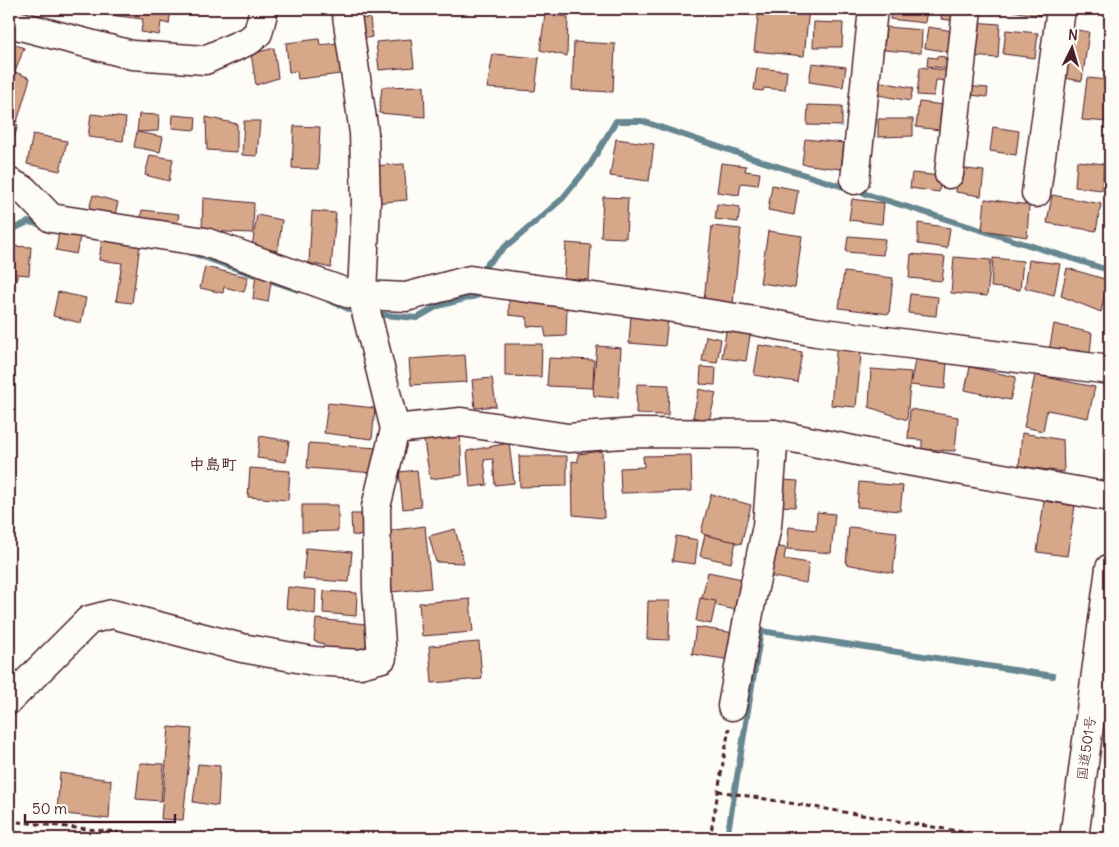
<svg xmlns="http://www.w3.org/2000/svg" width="1119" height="847" viewBox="0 0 1119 847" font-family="Delius,'Klee One',sans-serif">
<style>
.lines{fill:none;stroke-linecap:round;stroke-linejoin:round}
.stream{stroke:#668690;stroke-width:6}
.building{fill:#d7a78a;stroke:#4a1f2b}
.minor-casing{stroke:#4a1f2b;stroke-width:31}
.highway-casing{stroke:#4a1f2b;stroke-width:31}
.path{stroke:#4a1f2b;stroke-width:3;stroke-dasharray:5 4;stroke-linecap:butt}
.minor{stroke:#fdfcf7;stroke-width:28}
.highway{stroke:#fdfcf7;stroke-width:28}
.labels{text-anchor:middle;stroke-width:5;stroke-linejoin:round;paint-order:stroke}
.street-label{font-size:14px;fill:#4a1f2b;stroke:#fdfcf7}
.quarter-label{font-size:16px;font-weight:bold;fill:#4a1f2b;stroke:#fdfcf7}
</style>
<rect width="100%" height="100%" fill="#fdfcf7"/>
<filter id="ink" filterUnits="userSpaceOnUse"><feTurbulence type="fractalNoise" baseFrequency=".02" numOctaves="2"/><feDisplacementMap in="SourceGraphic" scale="10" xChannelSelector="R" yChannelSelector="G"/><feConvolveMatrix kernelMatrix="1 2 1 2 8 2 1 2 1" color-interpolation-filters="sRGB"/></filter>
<g filter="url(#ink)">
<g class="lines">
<g class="stream">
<path d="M9 231 28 222 44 225"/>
<path d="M189 252 298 290"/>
<path d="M481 276 482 269 509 243H511L562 199 590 165 616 121H642L764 162 1105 269"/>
<path d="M328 300 358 313"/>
<path d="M373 314 417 318 438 306 479 295V288"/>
<path d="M727 838 761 631 1053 676"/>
</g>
</g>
<g class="building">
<path d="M111 9H171L169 24 161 22 159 35 141 32 143 19 110 15Z"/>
<path d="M364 9H399L400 12 365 16Z"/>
<path d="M404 9H439L405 13Z"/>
<path d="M503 9H532V12L503 10Z"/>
<path d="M759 9H809L804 56 754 51Z"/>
<path d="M891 9H927L925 23 890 19Z"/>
<path d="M942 9H958L957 21 941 19Z"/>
<path d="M1012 9H1041L1040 16 1012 11Z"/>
<path d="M545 14 568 17 567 56 540 50Z"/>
<path d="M370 18 372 37 356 40 354 19Z"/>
<path d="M814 22 843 23 842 47H813Z"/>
<path d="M972 22 1000 24 998 58 968 56Z"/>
<path d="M886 27 922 30 921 53 884 50Z"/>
<path d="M928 27 953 31 950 52 925 48Z"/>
<path d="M1066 28 1089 32 1082 81 1058 77Z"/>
<path d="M1006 30 1038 33 1035 58 1003 54Z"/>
<path d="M319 39 320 45 337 43 341 74 298 79 297 71 289 72 286 43Z"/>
<path d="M411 39 414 67 379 70 376 42Z"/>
<path d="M9 42 24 48 15 72 30 78 17 122 9 119Z"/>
<path d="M574 42 615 44 613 92 572 90Z"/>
<path d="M274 48 278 78 256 85 251 54Z"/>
<path d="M493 54 539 58 535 91 487 88Z"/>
<path d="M937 56 945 57V60H952L951 69 927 66 928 57 937 58Z"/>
<path d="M812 63 846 67 843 87 809 82Z"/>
<path d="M920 67 951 71 950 81 936 80 934 96 917 95Z"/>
<path d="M757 68 787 71 785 90 764 88 763 91 754 90Z"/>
<path d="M1087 78 1110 80V122L1082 120Z"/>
<path d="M876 81 913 88 910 101 873 94Z"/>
<path d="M424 86 425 117 379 113 382 87Z"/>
<path d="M964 86 988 88 987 97 963 94Z"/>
<path d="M919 102 944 105 940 130 916 127Z"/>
<path d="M808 105 842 106V126L807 125Z"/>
<path d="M91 114 126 118 123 141 88 137Z"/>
<path d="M139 114 159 115 158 131 137 132Z"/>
<path d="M173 115 196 117 195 130 172 128Z"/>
<path d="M206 117 237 124V152L207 150Z"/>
<path d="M878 119H913V136L878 137Z"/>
<path d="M244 121H260L257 156 242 155Z"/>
<path d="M9 122 18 125 9 154Z"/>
<path d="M294 126 320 127 318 169 292 168Z"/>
<path d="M993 127 1019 131 1016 155 990 151Z"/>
<path d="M137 132 163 137 160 152 134 147Z"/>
<path d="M33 134 67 141 60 171 27 164Z"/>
<path d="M616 139 654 144 649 181 610 176Z"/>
<path d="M805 139 844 143 841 169 802 164Z"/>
<path d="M150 155 173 159 169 181 145 175Z"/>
<path d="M1077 161 1104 164 1102 190 1075 187Z"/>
<path d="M721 163 746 166 745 171 760 173 758 185 741 183 739 195 717 192Z"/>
<path d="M404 164 407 200 374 203 371 166Z"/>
<path d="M958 168 984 171 981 196 956 192Z"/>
<path d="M912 173 941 176 939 192 910 188Z"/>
<path d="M772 185 798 190 794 215 768 210Z"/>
<path d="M93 195 118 202 113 223 87 216Z"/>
<path d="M1052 195 1101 204 1096 231 1047 223Z"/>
<path d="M603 197 628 198 626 238 601 237Z"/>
<path d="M203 198 254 203 253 233 202 231Z"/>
<path d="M852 199 884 203 882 224 849 220Z"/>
<path d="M985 199 1029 205 1027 237 982 230Z"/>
<path d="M717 204 740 207 738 222 715 219Z"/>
<path d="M142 210 179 214 177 226 140 222Z"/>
<path d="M312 211 336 213 331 268 309 263Z"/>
<path d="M257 215 282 220 278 251 252 247Z"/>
<path d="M918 223 950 228 947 248 918 244Z"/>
<path d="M712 226 741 229 733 303 704 300Z"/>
<path d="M768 231 802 236 795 288 760 283Z"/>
<path d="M59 232 80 237 76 254 56 250Z"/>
<path d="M848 236 885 239 883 255 846 252Z"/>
<path d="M102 240 140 245 132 303 116 301 122 263 99 260Z"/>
<path d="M566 243 591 245 589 280 564 278Z"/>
<path d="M9 246 31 247 29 275 17 274V281L9 280Z"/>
<path d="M911 254 945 257 942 281 909 278Z"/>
<path d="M954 257 991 260 987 296 951 293Z"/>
<path d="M993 258 1023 261 1020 290 991 287Z"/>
<path d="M1029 260 1060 264 1054 295 1025 288Z"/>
<path d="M205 267 248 277 244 292 224 287 223 293 200 288Z"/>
<path d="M1067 268 1108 280 1101 312 1061 296Z"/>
<path d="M844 272 893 278 889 314 839 308Z"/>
<path d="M256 274 272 276 268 302 253 299Z"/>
<path d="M58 292 86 298 81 323 53 316Z"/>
<path d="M910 294 938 297 936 316 908 313Z"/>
<path d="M509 297 567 305 566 336 546 337 544 327 527 326V317L509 315Z"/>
<path d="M631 315 668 318 665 346 629 343Z"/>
<path d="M1054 324 1092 333 1090 353 1075 350 1073 358 1049 351Z"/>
<path d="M727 325 751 329 746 361 722 358Z"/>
<path d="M706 336 721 339 717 363 702 361Z"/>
<path d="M837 342 862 344 856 407 831 405Z"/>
<path d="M505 344H542L541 377 505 376Z"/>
<path d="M759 345 802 352 797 382 754 375Z"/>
<path d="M597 346 621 348 618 398 594 396 593 388Z"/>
<path d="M465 355 467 382 411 385 409 359Z"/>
<path d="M916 356 947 361 945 389 910 385Z"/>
<path d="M549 358 594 360 593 388 547 386Z"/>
<path d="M701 367 716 368 715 385 700 384Z"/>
<path d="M970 367 1016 377 1010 400 965 390Z"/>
<path d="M871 369 911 372 907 420 869 407Z"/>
<path d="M1035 375 1095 387 1088 418 1047 410 1043 431 1024 427Z"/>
<path d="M492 378 496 406 475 408 472 380Z"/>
<path d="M637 384 669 385 668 415 636 414Z"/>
<path d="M699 389 716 393 709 421 693 417Z"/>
<path d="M328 403 375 408 372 439 324 433Z"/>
<path d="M910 409 958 417 955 451 922 449V440L908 439Z"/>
<path d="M460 431 462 475 430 479 423 435Z"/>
<path d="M1022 433 1063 440 1064 472 1019 466Z"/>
<path d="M260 436 289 441 286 462 257 458Z"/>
<path d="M309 443 377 448 375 473 307 468Z"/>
<path d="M509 443 514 483 495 485 493 459 484 460 487 485 470 487 467 451Z"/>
<path d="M602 451 604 518 573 515 572 461 578 462V454Z"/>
<path d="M691 455 692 491 621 493 620 468 644 467 643 456Z"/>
<path d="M519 456H567V486L520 487Z"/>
<path d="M250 468 290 471 288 500 248 497Z"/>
<path d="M417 470 421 507 403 509 399 472Z"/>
<path d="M783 480 798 481 795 507 780 506Z"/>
<path d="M859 482 903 486 900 511 857 507Z"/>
<path d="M711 494 751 505 741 544 705 535 701 532Z"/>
<path d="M1044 501 1075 506 1067 556 1037 552Z"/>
<path d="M302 505H338V531L302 532Z"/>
<path d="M817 512 835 514 831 553 787 549 789 527 816 530Z"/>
<path d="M351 514H371L372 536 352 535Z"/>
<path d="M425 526 431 588 392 592 387 531Z"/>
<path d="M849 527 897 532 893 573 846 564Z"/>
<path d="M455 529 464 563 436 562 429 536Z"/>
<path d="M705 535 736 542 731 563 700 556Z"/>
<path d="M676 536 698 540 695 564 672 561Z"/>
<path d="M768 545 786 548 784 559 809 563 806 583 763 575Z"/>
<path d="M306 548 352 552 349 582 303 579Z"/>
<path d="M708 572 747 580 740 611 701 602Z"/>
<path d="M288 587 316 590 315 614 286 608Z"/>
<path d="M324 591 357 593 356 616 323 613Z"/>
<path d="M700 598 716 601 711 624 696 621Z"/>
<path d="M470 599 473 632 422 636 419 603Z"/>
<path d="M648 601H670L669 640 647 639Z"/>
<path d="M316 619 366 624V650L323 651 324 644 314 641Z"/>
<path d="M696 627 741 634 737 661 692 654Z"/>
<path d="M479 642 482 679 432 683 429 646Z"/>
<path d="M169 727 192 729 183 820 161 819Z"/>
<path d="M140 763 164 764 161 801 136 799Z"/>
<path d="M198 764 220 766 218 806 193 802Z"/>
<path d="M60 773 111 780 109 819 57 813Z"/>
</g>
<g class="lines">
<g class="minor-casing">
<g id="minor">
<path d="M9 23 132 55 205 60 250 40 258 33 264 9"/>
<path d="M949 174 967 9"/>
<path d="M855 180 873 9"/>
<path d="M9 182 24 190 51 218 205 242 347 293 362 295 406 297 470 280 666 307 755 321 816 332 1110 370"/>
<path d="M1036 193 1061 9"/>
<path d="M395 429 461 422 568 438 637 433 774 434 902 460 1110 497"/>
<path d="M9 700 89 620 112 614 242 648 314 661 360 664 382 658 377 589 376 507 395 429 362 295 366 203 364 133 346 9"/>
<path d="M732 706 751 602 767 526 774 434"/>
</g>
</g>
<g class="highway-casing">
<path id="highway" d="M1074 838 1110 568"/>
</g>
<g class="path">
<path d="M718 791 999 838"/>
<path d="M9 821 117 832 116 838"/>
<path d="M710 838 729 728"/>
</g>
<use href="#minor" class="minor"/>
<use href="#highway" class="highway"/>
</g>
</g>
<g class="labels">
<g class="street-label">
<text transform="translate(1086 748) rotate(-82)" y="5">国道501号</text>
</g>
<g class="quarter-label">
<text x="213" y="470">中島町</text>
</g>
</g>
<rect width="1119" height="847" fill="none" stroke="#fdfcf7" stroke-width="30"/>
<rect x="15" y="15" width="1089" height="817" fill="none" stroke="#4a1f2b" stroke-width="2" filter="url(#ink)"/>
<g transform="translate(1072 48) rotate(5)" stroke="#fdfcf7" stroke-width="4" paint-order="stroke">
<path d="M0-4L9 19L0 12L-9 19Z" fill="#4a1f2b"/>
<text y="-8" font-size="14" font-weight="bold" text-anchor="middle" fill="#4a1f2b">N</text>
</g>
<path d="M25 814v8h150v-8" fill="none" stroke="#4a1f2b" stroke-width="2.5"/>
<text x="32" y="814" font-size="15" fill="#4a1f2b" stroke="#fdfcf7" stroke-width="4" paint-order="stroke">50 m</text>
</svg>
